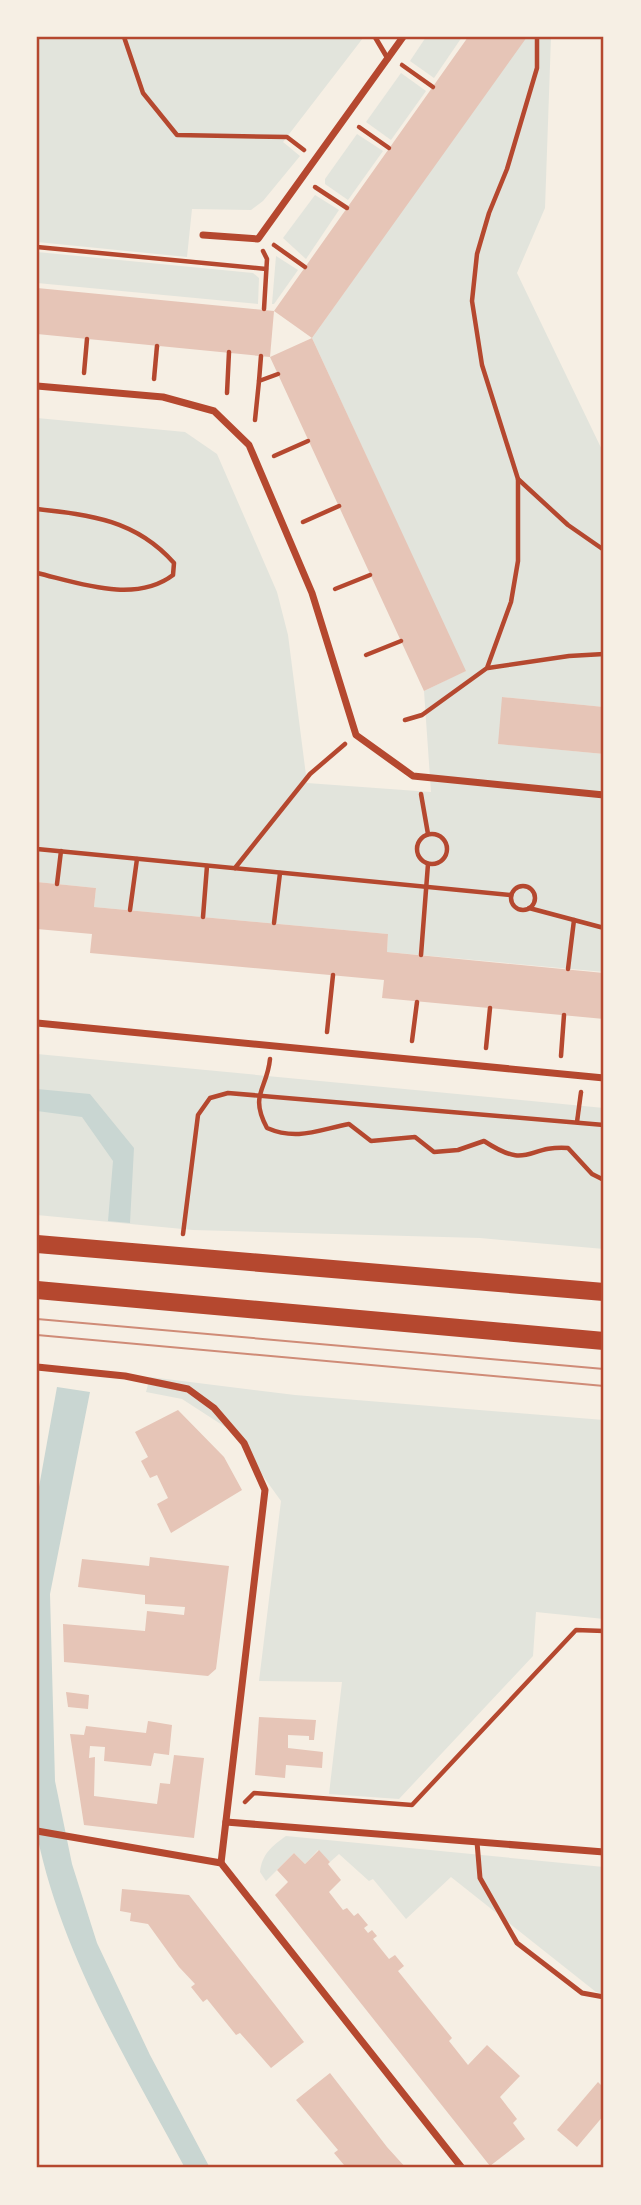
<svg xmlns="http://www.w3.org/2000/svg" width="641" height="2205" viewBox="0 0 641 2205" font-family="'Golos Text',sans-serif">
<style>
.green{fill:#e2e4dc}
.water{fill:#c9d6d2}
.building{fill:#e6c5b7;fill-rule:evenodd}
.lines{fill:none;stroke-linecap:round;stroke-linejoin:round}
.path{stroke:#b5482f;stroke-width:4.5}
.service{stroke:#b5482f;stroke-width:5}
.minor{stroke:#b5482f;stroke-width:7}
.primary{stroke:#b5482f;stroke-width:18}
.tram{stroke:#cf8b77;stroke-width:2}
.neatline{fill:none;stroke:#b5482f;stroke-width:2.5}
</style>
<rect width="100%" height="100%" fill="#f6efe4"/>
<g class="green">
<path d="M37 37H362L363 38 283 142 300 156 263 201 251 210 192 209 187 257 37 242Z"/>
<path d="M426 37H462L434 78 410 61Z"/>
<path d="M525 37H551L545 208 517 273 604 454V707L503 697 499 744 604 754V972L387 952 388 934 94 907 96 888 37 882V418L185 432 217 454 277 592 288 635 307 783 431 792 424 691 465 671 312 338Z"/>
<path d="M401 73 426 91 391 140 366 122Z"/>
<path d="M357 134 383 151 348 200 325 184V179Z"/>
<path d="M315 195 339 210 306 259 283 238Z"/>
<path d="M37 252 253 273 259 278 258 304 37 283Z"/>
<path d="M276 256 298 270 274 304H272Z"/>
<path d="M37 1054 604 1108V1249L480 1238 193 1230 37 1215Z"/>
<path d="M150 1377 295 1395 604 1420V1619L536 1612 533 1656 399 1799 329 1794 342 1682 259 1681 281 1501 230 1430 182 1399 146 1392Z"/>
<path d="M286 1836 604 1867V1994L596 1992 451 1877 406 1919 373 1879 369 1881 339 1854 330 1862 318 1850 305 1864 294 1853 266 1881 260 1872C262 1854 272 1846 286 1836Z"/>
</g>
<g class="water">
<path d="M37 1089 90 1094 134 1148 130 1223 108 1221 113 1161 82 1117 37 1111Z"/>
<path d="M57 1387 90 1392 50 1594 55 1781 72 1864 97 1943 150 2055 210 2168H185C127 2060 62 1956 37 1835V1498Z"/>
</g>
<g class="building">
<path d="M468 37H527L312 338 466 671 424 691 270 357 37 334V288L274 311ZM274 311 312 338 270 357Z"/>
<path d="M502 697 604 707V754L498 744Z"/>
<path d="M37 882 96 888 94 907 388 934 387 952 604 973V1019L382 998 384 980 90 953 92 934 37 929Z"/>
<path d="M178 1410 224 1457 242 1490 171 1533 157 1504 168 1498 157 1475 150 1478 141 1461 148 1457 135 1432Z"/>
<path d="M150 1557 229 1566 216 1669 208 1676 64 1662 63 1624 145 1631 147 1611 184 1615 185 1607 145 1604V1595L78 1587 82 1559 149 1566Z"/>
<path d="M66 1692 89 1695 88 1709 68 1707Z"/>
<path d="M259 1717 316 1720 314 1740H309V1736L288 1735V1748L323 1752 322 1768 286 1765 285 1778 255 1775Z"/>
<path d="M148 1721 172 1725 169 1755 154 1753 151 1766 104 1761 105 1747 90 1746 89 1758 95 1757 94 1796 157 1804 160 1783 170 1784 174 1755 204 1758 194 1838 84 1825 70 1734 84 1735 86 1726 146 1733Z"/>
<path d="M319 1850 330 1862 328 1864 341 1880 329 1892 343 1910 347 1908 354 1916 358 1913 368 1925 364 1928 368 1933 372 1930 377 1936 373 1939 389 1959 395 1955 404 1966 398 1971 452 2038 449 2041 468 2065 487 2045 520 2076 500 2097 517 2119 513 2123 525 2139 490 2166 275 1895 288 1882 277 1870 294 1853 305 1864Z"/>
<path d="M122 1889 189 1895 304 2042 271 2068 240 2033 236 2035 207 1999 203 2002 191 1987 195 1984 179 1967 148 1924 130 1921 131 1913 120 1911Z"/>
<path d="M330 2073 387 2147 406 2168H340L344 2165 334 2153 338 2150 296 2100Z"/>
<path d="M598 2082 604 2088V2115L577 2147 557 2130Z"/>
</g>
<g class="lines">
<g class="path">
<path d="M124 37 143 93 177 135 287 137 304 150"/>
<path d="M537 37V68L507 169 489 213 477 254 472 301 482 365 518 479 568 525 604 550"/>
<path d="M402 65 433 87"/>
<path d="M359 127 389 148"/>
<path d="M315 187 347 208"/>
<path d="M274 245 305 267"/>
<path d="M37 247 266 269"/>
<path d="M263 251 267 259 264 309"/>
<path d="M84 373 87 339"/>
<path d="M154 379 157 346"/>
<path d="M259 381 261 356"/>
<path d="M227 393 229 352"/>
<path d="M255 420 259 381 278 374"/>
<path d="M274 456 308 441"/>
<path d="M37 509C91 515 136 520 174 563L173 575C135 604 79 583 37 573"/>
<path d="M303 522 339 506"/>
<path d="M335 589 370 575"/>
<path d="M366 655 401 641"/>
<path d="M488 668 569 656 604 654"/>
<path d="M405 720 422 715 487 668 511 602 518 561V479"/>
<path d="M421 794 428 834"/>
<circle cx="432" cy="849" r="15"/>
<path d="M37 849 511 895"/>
<path d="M235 868 310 774 345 744"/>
<path d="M57 884 61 851"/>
<circle cx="523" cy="898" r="12"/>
<path d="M529 908 604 928"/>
<path d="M130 910 137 859"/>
<path d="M203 917 207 866"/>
<path d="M274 923 280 873"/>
<path d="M421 955 428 864"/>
<path d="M568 969 574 920"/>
<path d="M327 1032 333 975"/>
<path d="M412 1041 417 1002"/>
<path d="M486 1048 490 1008"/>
<path d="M561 1056 564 1015"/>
<path d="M270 1059C267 1090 249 1094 267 1128 297 1141 318 1130 349 1124L371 1141 415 1137 434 1152 458 1150 484 1141C530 1171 526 1145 568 1148L592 1174 604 1180"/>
<path d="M577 1122 581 1092"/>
<path d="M183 1234 198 1115 210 1098 228 1093 604 1125"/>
<path d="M245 1802 254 1793 412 1805 576 1630 604 1631"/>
</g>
<g class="service">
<path d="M375 37 388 59"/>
<path d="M477 1842 480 1878 517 1943 582 1993 604 1997"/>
</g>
<g class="minor">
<path d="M203 235 258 239 403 37"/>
<path d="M37 386 163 397 214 411 249 445 312 593 356 735 413 776 604 795"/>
<path d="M37 1023 604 1078"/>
<path d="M37 1367 125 1376 188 1389 214 1408 244 1443 265 1490 221 1863"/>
<path d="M226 1822 604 1852"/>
<path d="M37 1831 221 1863 462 2168"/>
</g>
<g class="primary">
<path d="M37 1244 604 1292"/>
<path d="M37 1290 604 1341"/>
</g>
<g class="tram">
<path d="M37 1319 604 1369"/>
<path d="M37 1335 604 1386"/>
</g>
</g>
<rect width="641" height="2205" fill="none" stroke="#f6efe4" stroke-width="77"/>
<rect x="38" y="38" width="564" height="2128" class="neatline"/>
</svg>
